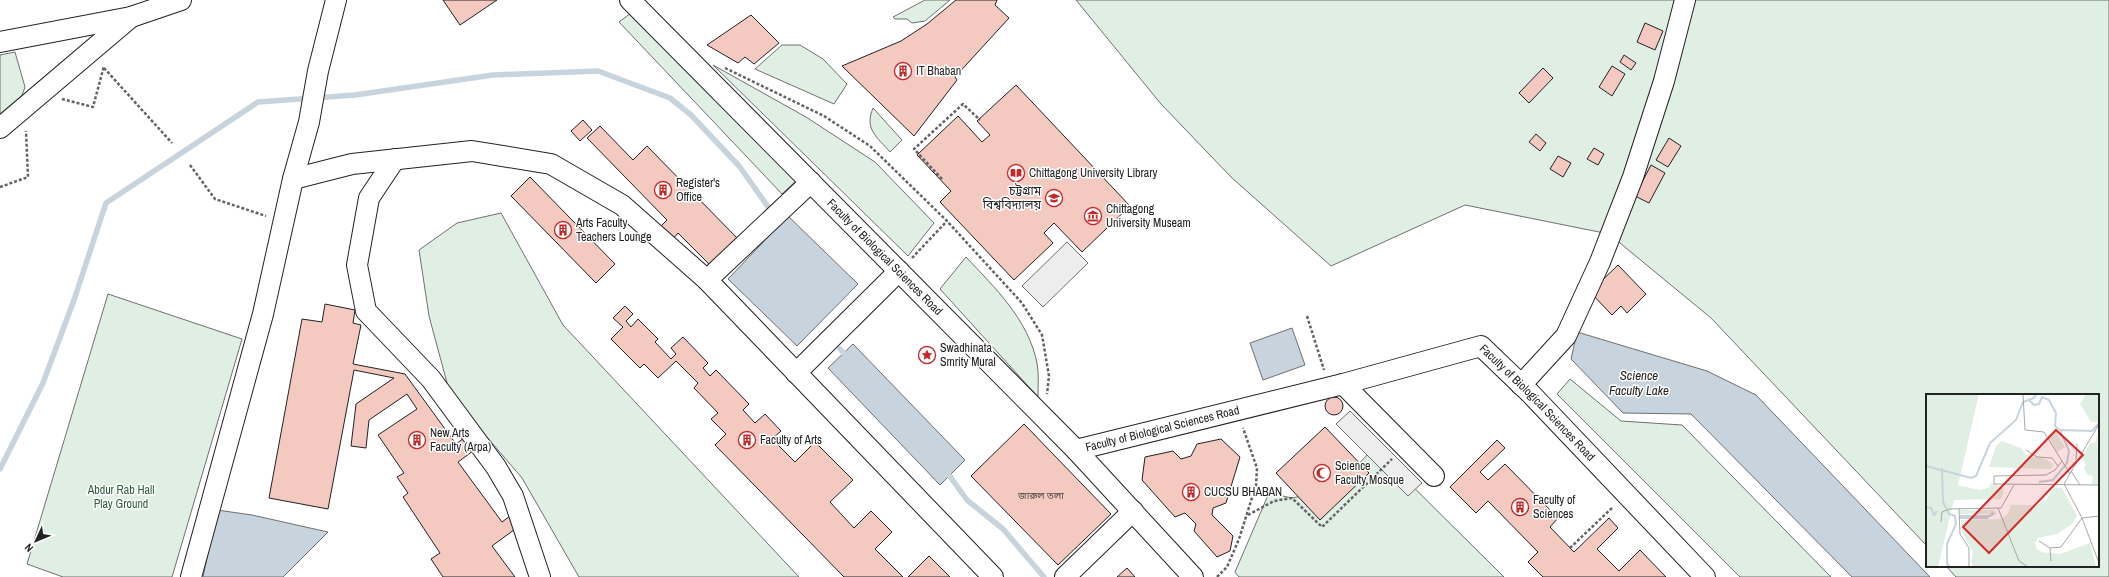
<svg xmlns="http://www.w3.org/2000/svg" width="2109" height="577" viewBox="0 0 2109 577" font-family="'Archivo Narrow','Noto Sans Bengali',sans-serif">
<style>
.green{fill:#e0efe3;stroke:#6f6f6f}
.parking{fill:#ededed;stroke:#6f6f6f}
.water{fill:#c7d3dd;stroke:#6f6f6f}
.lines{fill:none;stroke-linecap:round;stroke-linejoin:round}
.stream{stroke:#c7d3dd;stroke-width:5.5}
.building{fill:#f3c9c0;stroke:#222}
.minor-casing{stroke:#222;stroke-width:22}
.path{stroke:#646464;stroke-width:2.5;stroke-dasharray:3 2;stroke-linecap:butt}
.minor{stroke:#fff;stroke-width:20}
.labels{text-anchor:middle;stroke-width:3;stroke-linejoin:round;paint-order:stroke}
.number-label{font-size:10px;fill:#564c4a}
.poi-label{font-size:12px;fill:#222;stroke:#fff;text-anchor:start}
.street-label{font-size:12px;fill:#222;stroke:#fff}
.park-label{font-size:12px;fill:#2f5e38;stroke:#fff}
.water-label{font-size:13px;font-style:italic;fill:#222;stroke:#fff}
.inset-river{fill:none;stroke:#c7d3dd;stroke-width:2}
.inset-road{fill:none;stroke:#a7a7a7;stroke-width:1}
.view{fill:#d62828;fill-opacity:0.15;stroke:#d62828;stroke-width:2}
.inset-edge{fill:none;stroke:#222;stroke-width:2}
</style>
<rect width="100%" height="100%" fill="#fff"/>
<g class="green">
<path d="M925 0H950L925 21 912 23 907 19H895L893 17Z"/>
<path d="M1076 0H2109V577H1956L1946 566H2098V395H1927V546L1711 318 1609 234 1465 205 1331 266 1231 177 1161 104Z"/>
<path d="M635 10 798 179 782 194 619 22Z"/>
<path d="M782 45H800L823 59 847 84 834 104 755 69Z"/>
<path d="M15 52 25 87 20 101 0 118V55Z"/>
<path d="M713 65 806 117 875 162 934 223 908 256Z"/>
<path d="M873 108 902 140 890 152C877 137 864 129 873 108Z"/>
<path d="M501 213 563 325 799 577H579L522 478 450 394 429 316 419 250 457 223Z"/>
<path d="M966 257C995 288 1028 319 1037 363 1039 373 1038 386 1038 397L940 289Z"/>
<path d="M108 294 242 339 172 577H63L27 564Z"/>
<path d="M1570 379 1621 421 1682 425 1831 577H1740L1557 394Z"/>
<path d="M1374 448 1504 577H1239L1235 572 1269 493 1292 498 1334 489Z"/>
</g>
<g class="parking">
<path d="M1067 242 1088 263 1043 307 1022 286Z"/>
<path d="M1350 411 1422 483 1408 496 1336 424Z"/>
</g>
<g class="water">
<path d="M788 216 858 284 797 346 728 279Z"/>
<path d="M1292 328 1305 365 1263 380 1250 343Z"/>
<path d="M1577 332 1707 371 1756 395 1930 577H1852L1691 414 1623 413 1571 359Z"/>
<path d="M853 344 965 460 940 485 828 368Z"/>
<path d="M217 510 252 515 328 532 283 577H203Z"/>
</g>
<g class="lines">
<g class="stream">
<path d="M840 349 848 358"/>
<path d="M0 469 43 383 74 300 106 203 258 102 355 95 493 75 598 71 670 98 691 115 740 167 773 214"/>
<path d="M946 471 967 500 1003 529 1044 577"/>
</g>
</g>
<g class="building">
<path d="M443 0H497L460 25Z"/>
<path d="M956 0H997L995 5 1009 18 955 77 957 80 914 136 842 66 901 41 927 24Z"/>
<path d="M751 15 779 43 754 64 745 57 738 63 707 45Z"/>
<path d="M1645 23 1663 31 1655 50 1637 42Z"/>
<path d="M1624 55 1636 63 1631 70 1620 62Z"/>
<path d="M1612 66 1625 74 1612 96 1599 87Z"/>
<path d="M1543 68 1553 78 1529 103 1519 93Z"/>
<path d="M1016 85 1130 206 1082 252 1054 223 1044 233 1053 243 1014 280 940 202 951 191 917 155 958 116 982 142 990 135 977 121Z"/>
<path d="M583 120 592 130 580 141 571 131Z"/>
<path d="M600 126 633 160 647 146 739 240 712 267 678 233 672 240 660 227 667 220 587 138Z"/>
<path d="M1536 134 1546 143 1540 151 1529 142Z"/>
<path d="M1669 138 1681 146 1668 167 1656 160Z"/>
<path d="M1594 148 1604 154 1598 165 1587 159Z"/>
<path d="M1558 156 1571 163 1563 177 1550 169Z"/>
<path d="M1651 165 1665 173 1649 203 1635 196Z"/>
<path d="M530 177 615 264 596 283 511 196Z"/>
<path d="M1618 265 1646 294 1627 313 1621 306 1612 315 1590 292Z"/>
<path d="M325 304 355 310 353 323 361 325 353 364 405 374 456 444 468 435 477 448 458 462 502 522 514 513 522 524 492 546 515 577H443L431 559 440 553 403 497 408 493 397 477 404 473 378 435 417 409 407 394 369 420 366 448 351 446 356 404 394 378 354 370 328 509 269 498 302 319 322 322Z"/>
<path d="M625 306 633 314 626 321 631 327 638 319 658 339 655 342 671 359 676 354 671 348 683 337 708 363 703 368 710 376 716 370 749 404 743 410 755 423 765 414 781 431 772 439 795 462 815 442 853 480 830 502 854 528 871 511 892 532 875 549 903 577H844L715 445 726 434 711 419 718 413 694 388 698 383 676 361 658 378 644 364 640 368 611 339 623 327 613 318Z"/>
<circle cx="1334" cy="406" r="9"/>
<path d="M1024 424 1111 514 1058 565 971 476Z"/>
<path d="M1325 427 1369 473 1320 520 1276 473Z"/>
<path d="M1221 439 1240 457 1226 503 1213 508 1212 515 1233 536 1230 551 1217 557 1194 531 1196 524 1185 513 1175 517 1142 480 1145 457 1173 451 1181 459 1191 456 1197 444Z"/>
<path d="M1497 440 1505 448 1480 472 1488 480 1505 464 1558 518 1550 527 1574 552 1609 518 1618 528 1597 549 1619 571 1640 550 1666 577H1543L1528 562 1538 552 1488 501 1476 513 1450 487Z"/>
<path d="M929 556 950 577H908Z"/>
<path d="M1127 568 1135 577H1117Z"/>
</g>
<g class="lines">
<g class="minor-casing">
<g id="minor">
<path id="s1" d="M630 0 1076 450 1193 577"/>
<path d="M0 42 131 17 181 0"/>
<path d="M0 128 131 17"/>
<path d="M395 159 369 198 357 265 366 311 431 379 496 467 513 496 540 577"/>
<path d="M293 179 352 164 472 151 551 164 622 205 707 280 993 577"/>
<path d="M707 280 811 182"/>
<path d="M796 373 899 271"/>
<path d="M1343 384 1434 476"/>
<path d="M1521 385 1566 336 1600 262 1633 177 1664 81 1685 0"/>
<path id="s2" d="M1076 450 1343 384 1481 346 1530 393 1705 577"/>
<path d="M191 577 263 314 293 179 309 122 318 71 336 0"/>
<path d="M1065 577 1133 511"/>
</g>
</g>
<g class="path">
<path d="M104 68 172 143"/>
<path d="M725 68 824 116 870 146 947 221 1022 303 1042 335 1049 376 1047 394"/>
<path d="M62 99 93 107 104 66"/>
<path d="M190 165 215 199 266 216"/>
<path d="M942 179 914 149 963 104 980 120"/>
<path d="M0 187 28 177 26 131"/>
<path d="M912 258 947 221"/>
<path d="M1307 316 1324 370"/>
<path d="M1248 515 1274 501 1292 498 1322 527 1392 459"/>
<path d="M1570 548 1613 507"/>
<path d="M1217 577 1227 567 1239 539 1256 485 1257 468 1243 428"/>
</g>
<use href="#minor" class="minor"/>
</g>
<defs>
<g id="building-ring" transform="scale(0.9)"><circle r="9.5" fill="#fff" stroke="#c62828" stroke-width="1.5"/><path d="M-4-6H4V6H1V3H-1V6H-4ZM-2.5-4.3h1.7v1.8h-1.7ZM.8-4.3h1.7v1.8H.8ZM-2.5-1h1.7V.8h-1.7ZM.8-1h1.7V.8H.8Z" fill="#c62828"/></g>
<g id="library-ring" transform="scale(0.9)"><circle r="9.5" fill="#fff" stroke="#c62828" stroke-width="1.5"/><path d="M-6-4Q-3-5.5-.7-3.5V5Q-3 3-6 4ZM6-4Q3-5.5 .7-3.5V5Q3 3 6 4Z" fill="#c62828"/></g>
<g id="university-ring" transform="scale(0.9)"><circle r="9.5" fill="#fff" stroke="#c62828" stroke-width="1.5"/><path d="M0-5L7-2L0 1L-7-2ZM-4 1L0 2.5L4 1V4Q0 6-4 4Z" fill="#c62828"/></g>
<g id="museum-ring" transform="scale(0.9)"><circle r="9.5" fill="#fff" stroke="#c62828" stroke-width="1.5"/><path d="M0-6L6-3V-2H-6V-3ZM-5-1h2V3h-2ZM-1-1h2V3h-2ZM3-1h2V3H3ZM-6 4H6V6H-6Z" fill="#c62828"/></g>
<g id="sight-ring" transform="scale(0.9)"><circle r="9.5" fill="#fff" stroke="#c62828" stroke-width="1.5"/><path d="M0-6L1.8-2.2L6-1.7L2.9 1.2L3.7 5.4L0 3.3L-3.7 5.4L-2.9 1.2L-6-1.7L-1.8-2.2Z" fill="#c62828"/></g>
<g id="mosque-ring" transform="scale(0.9)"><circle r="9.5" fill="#fff" stroke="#c62828" stroke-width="1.5"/><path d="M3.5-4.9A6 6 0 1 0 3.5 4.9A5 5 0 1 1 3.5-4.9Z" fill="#c62828"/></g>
</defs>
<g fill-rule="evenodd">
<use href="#building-ring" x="903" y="71"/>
<use href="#library-ring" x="1016" y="173"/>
<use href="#building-ring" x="663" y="190"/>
<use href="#university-ring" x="1054" y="198"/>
<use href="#museum-ring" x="1093" y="216"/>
<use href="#building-ring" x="563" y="230"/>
<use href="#sight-ring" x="927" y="355"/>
<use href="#building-ring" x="417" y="440"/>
<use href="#building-ring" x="747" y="440"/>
<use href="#mosque-ring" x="1322" y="473"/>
<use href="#building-ring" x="1191" y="492"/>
<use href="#building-ring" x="1520" y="507"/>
</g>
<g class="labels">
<g class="number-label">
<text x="1041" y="499">জারুল তলা</text>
</g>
<g class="poi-label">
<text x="916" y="75">IT Bhaban</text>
<text x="1029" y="177">Chittagong University Library</text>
<text x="676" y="187">Register's<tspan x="676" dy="14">Office</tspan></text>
<text x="1041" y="195" text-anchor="end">চট্টগ্রাম<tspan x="1041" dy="14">বিশ্ববিদ্যালয়</tspan></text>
<text x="1106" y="213">Chittagong<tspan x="1106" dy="14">University Museam</tspan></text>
<text x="576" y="227">Arts Faculty<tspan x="576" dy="14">Teachers Lounge</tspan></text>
<text x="940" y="352">Swadhinata<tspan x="940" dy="14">Smrity Mural</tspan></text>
<text x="430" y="437">New Arts<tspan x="430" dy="14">Faculty (Arpa)</tspan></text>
<text x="760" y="444">Faculty of Arts</text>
<text x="1335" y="470">Science<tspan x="1335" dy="14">Faculty Mosque</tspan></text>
<text x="1204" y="496">CUCSU BHABAN</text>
<text x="1533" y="504">Faculty of<tspan x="1533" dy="14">Sciences</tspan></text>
</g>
<g class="street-label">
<text dy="4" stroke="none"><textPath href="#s1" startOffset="362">Faculty of Biological Sciences Road</textPath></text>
<text dy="4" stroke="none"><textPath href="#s2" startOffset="498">Faculty of Biological Sciences Road</textPath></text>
<text dy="4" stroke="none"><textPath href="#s2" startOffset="89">Faculty of Biological Sciences Road</textPath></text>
</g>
<g class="park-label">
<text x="121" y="494">Abdur Rab Hall<tspan x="121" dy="14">Play Ground</tspan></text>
</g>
<g class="water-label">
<text x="1639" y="380">Science<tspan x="1639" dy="15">Faculty Lake</tspan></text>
</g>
</g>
<g transform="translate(1926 394)">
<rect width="173" height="173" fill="#fff"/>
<path d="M0 0H53L32 91 54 96 64 93 65 89 76 93 78 98 75 105 28 106 12 173H0ZM160 0H173V28H165L154 10ZM130 38 139 53 131 58 122 42ZM171 40 173 90H166L167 82 162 81 158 75 160 71 156 64 164 49 169 48ZM76 47 95 54 100 61 119 65 127 70 126 73 125 75 63 73 70 52ZM128 94H136L151 122 146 130 131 140 112 144 109 149 110 154 115 158 134 160 164 149 170 173H48L45 169 47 158 36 138 35 126 75 125 82 120 85 111H111L121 105ZM33 116H70V117L63 120H33Z" fill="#e0efe3"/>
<path d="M66 118 71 119 61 125H34V121H63Z" fill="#c7d3dd"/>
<path class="inset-river" d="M103 6 108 11 113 10 116 3 123 6 130 19 129 32 134 36 143 57 141 69 127 86 113 88M135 36 166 37 173 29M0 72 45 84 50 82 64 49 90 26 97 8 108 4 110 0M16 74 17 108 23 120 29 122 30 130 21 150V170L24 173M0 113 5 114 8 121 11 117"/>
<path class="inset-road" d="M97 0 99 36 118 38 144 80M100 56 111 63 126 64 132 72M150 66 151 50M136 67 129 76 120 81 68 82V90L173 91M145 77 154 91M138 90 156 124 173 169M138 90 173 30M33 114 34 140 43 154V173M72 114 93 167 102 173M15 128 16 118 23 115 75 114 88 91M113 147 124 154 135 153 156 124 173 122M124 154 125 167"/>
<path class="view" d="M130 36 157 61 63 159 37 133Z"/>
<rect width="173" height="173" class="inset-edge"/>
</g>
<g transform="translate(36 541) rotate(226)" stroke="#ffffff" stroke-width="3" paint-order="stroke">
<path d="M0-3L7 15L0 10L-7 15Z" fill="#222222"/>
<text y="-6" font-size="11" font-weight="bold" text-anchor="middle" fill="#222222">N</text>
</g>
</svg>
